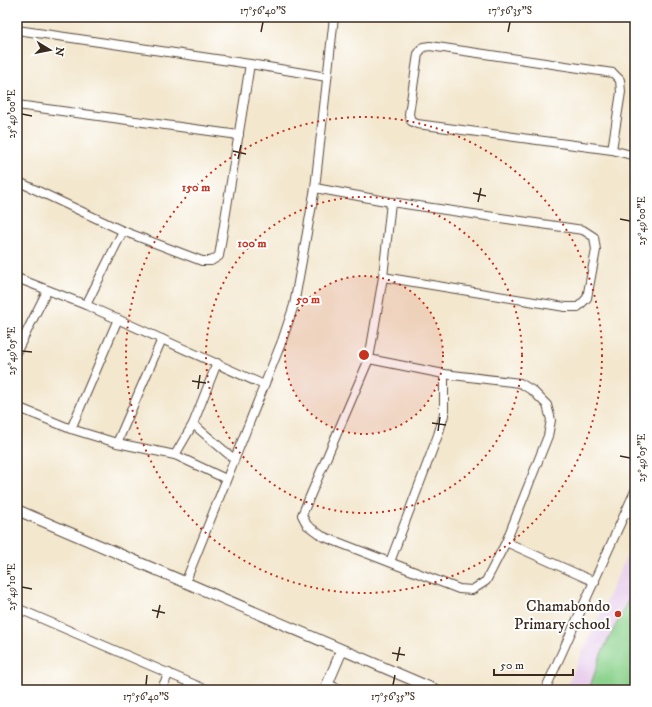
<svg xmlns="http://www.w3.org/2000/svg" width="652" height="707" viewBox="0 0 652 707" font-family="'IM FELL DW Pica',serif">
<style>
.built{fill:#e9d1ed}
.garden{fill:#8bd18c;stroke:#637e55}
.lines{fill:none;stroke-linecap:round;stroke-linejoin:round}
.minor-casing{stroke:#574638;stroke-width:10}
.tertiary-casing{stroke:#574638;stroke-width:12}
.minor{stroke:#fff;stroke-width:8}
.tertiary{stroke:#fff;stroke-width:10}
.ticks{fill:none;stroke:#3b2a1e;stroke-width:1.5}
.ring{fill:none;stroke:#c8321e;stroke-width:2;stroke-dasharray:2 4}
.poi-dot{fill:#c8321e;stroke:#fff;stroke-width:1.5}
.labels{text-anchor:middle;stroke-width:4;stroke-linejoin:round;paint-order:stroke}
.poi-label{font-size:16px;fill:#3b2a1e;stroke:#fff;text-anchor:end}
.centre{fill:#c8321e;stroke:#fff;stroke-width:2}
.ring-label{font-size:12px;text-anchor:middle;font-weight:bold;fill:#c8321e;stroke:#fff;stroke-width:4;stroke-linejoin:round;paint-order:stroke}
.neatline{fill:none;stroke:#3b2a1e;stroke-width:1.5}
.ticks-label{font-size:10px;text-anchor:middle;fill:#3b2a1e}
</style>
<rect width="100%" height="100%" fill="#fff"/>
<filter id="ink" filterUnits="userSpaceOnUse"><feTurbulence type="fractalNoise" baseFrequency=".025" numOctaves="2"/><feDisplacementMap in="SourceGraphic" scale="8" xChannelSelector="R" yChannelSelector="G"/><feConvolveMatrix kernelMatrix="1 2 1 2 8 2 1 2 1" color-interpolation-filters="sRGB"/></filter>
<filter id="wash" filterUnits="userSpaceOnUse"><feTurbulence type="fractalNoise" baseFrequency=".012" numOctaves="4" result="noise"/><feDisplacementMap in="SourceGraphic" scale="16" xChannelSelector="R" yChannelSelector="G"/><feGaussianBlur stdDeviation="0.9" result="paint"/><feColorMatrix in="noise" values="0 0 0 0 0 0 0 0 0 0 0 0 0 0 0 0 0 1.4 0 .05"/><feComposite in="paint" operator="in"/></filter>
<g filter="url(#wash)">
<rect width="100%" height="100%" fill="#f3e7ce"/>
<path class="built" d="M635 538V690H565Z"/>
<path class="garden" d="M635 587V690H589L601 654Z"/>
</g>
<g filter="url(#ink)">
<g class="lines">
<g class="minor-casing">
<g id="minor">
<path d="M17 30 250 64 327 77"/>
<path d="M17 105 239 135"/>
<path d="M612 150 621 92 620 80 613 73 430 46 423 47 418 54 409 114 411 121 417 124 612 150 635 156"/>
<path d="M17 181 123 231"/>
<path d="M315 188 391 202 583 230 594 237 596 250 587 298 578 307H565L383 277"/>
<path d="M17 278 86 305 264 385"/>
<path d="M86 305 123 231 202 261H211L219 256 250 64"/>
<path d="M17 351 47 291"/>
<path d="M369 359 444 374 520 383 533 391 547 405 551 420 548 436 506 542 486 581 472 590 459 589 322 536 307 525 302 515 369 359 383 277 391 202"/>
<path d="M17 407 71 429 117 443 175 455 226 479"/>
<path d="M193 424 234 459"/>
<path d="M71 429 118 319"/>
<path d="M117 443 162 339"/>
<path d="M175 455 193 424 217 363"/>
<path d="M626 512 635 516"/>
<path d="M506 542 595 582"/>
<path d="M390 562 438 435 444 415V374"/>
<path d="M185 583 282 341 294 305 315 188 334 17"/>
<path d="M17 608 207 690"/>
<path d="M327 684 342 690"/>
<path d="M161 690 169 673"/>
<path d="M545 690 635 491"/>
</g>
</g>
<g class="tertiary-casing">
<g id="tertiary">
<path d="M17 510 436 690"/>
<path d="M325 690 342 650"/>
</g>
</g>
<use href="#minor" class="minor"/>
<use href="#tertiary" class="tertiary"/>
</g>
</g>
<path class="ticks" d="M261 32 263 22M508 32 510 22M22 114 32 116M233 151 246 154M238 159 241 145M473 193 486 196M478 202 481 188M620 219 630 221M22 351 32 352M192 381 206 383M198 389 200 375M432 423 446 425M438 431 440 417M620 456 630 458M22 587 32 589M152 610 165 613M157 618 160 605M392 653 405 655M397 661 400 647M146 685 147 675M393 685 395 675"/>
<circle cx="364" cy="355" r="79" fill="#c8321e" fill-opacity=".12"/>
<g class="ring">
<circle cx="364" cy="355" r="79"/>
<circle cx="364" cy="355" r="158"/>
<circle cx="364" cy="355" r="238"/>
</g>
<circle class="poi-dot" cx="618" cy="614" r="4"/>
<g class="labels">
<g class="poi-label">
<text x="610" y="611">Chamabondo<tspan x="610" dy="18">Primary school</tspan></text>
</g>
</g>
<circle cx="364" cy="355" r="6" class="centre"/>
<g class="ring-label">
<text x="196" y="191">150 m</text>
<text x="252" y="247">100 m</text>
<text x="308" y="303">50 m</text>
</g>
<rect width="652" height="707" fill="none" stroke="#fff" stroke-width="44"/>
<g transform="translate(50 50) rotate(100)" stroke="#ffffff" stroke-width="3" paint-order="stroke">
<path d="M0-3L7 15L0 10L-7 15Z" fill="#3b2a1e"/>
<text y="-6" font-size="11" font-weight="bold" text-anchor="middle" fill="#3b2a1e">N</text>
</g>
<path d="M494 669v6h79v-6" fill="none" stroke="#3b2a1e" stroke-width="2"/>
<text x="500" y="669" font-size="12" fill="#3b2a1e" stroke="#ffffff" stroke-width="3" paint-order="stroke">50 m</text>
<rect x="22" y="22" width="608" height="663" class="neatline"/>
<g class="ticks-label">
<text x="263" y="14">17°56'40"S</text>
<text x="510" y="14">17°56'35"S</text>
<text transform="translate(11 114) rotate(-90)" y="4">25°49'00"E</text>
<text transform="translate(641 221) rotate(-90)" y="4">25°49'00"E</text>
<text transform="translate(11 351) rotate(-90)" y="4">25°49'05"E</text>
<text transform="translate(641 458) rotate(-90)" y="4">25°49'05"E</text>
<text transform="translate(11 587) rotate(-90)" y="4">25°49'10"E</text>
<text x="146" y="700">17°56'40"S</text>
<text x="393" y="700">17°56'35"S</text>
</g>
</svg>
